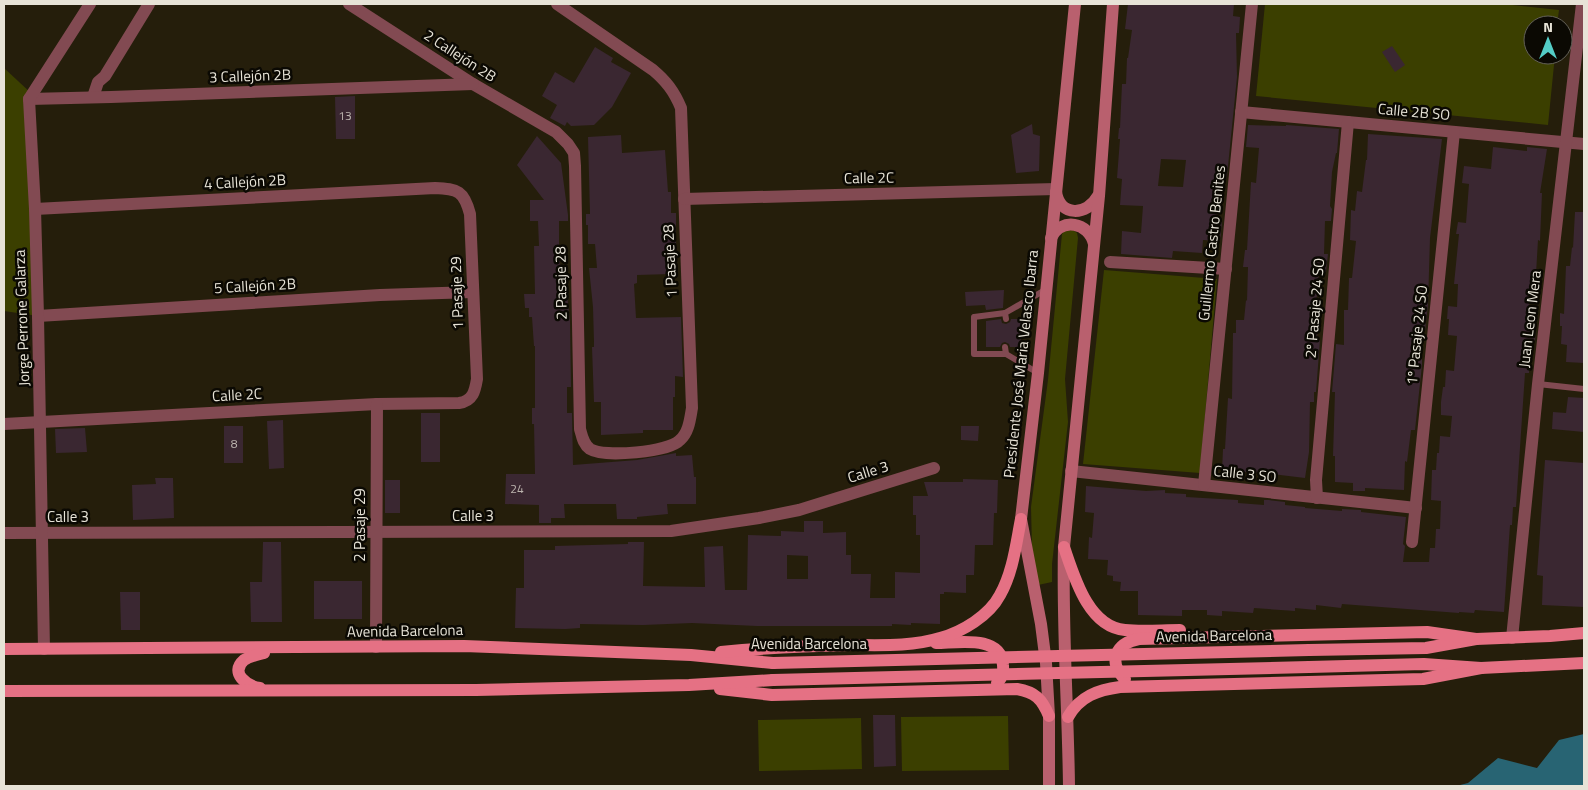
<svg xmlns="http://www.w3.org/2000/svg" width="1588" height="790" viewBox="0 0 1588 790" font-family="'Titillium Web',sans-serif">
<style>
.green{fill:#3b3f00}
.water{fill:#286473}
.building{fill:#3a2731;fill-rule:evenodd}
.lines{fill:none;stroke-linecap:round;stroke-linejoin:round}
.lane{stroke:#824a52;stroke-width:6}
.street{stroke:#824a52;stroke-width:12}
.secondary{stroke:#b9606e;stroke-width:12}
.primary{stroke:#e57184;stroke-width:12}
.primary-bridge{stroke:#e57184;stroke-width:12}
.labels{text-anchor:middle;stroke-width:5;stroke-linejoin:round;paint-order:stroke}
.number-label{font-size:12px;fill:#bcb4ae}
.street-label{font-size:15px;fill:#e7e3d7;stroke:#0b0903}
</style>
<rect width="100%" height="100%" fill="#251e0b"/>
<g class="green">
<path d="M1265 4H1503L1559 10 1557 25H1533V55H1555L1548 125 1256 96Z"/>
<path d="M4 68 32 94 38 316 4 311Z"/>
<path d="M1073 230 1077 233 1078 238 1065 379 1068 422 1052 564V582L1038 585 1032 548 1031 507 1048 380 1062 234 1064 231Z"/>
<path d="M1104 270 1217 279 1200 473 1083 464Z"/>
<path d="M1008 716 1009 770 902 771 901 717Z"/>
<path d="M861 718 862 769 759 771 758 720Z"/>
</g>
<path class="water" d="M1584 734V786H1456L1468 783 1498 758 1537 768 1559 740Z"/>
<g class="building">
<path d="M1128 4H1234L1233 16 1240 17 1239 33H1236L1237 77 1227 176 1225 181 1219 180 1216 222H1222L1220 241 1203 240 1202 253 1173 251 1172 258 1121 254 1122 231 1141 233 1143 206 1120 205 1122 179 1117 178 1120 139H1118L1119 128H1120L1122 84H1126L1127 58H1128L1132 30 1125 29ZM1161 159 1186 160 1183 187 1158 186Z"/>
<path d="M1392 46 1405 65 1395 72 1382 52Z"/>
<path d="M595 47 613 58 611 62 631 73 612 107 594 125 571 126 567 122 565 126 550 118 557 105 542 96 555 72 574 83Z"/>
<path d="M355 96V139H336L335 97Z"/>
<path d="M1032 124 1033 134 1040 136 1039 171 1016 173 1011 135Z"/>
<path d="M1248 125 1286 126V125L1339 129 1337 153H1336L1332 172 1330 206 1332 209 1331 221H1325L1324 254H1328L1326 272H1319L1316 305H1319L1317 339 1320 340 1316 392H1314V402H1310L1309 452 1305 478 1265 473 1222 471 1223 449H1225L1228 398 1232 399 1233 333H1236V320H1244L1246 300 1247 301 1248 267H1243L1245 250H1247L1251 182 1256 183 1259 148 1246 147Z"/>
<path d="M1368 134 1442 139 1430 238 1428 305 1425 331H1422V365L1415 430H1411L1407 462 1405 461 1404 490 1365 488V491H1353V483L1335 482V456H1333L1335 392H1332L1336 344 1344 345V310H1348L1349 278H1352L1356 241 1350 240 1351 210 1355 211 1357 191 1362 192 1366 160H1367Z"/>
<path d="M621 135 622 153 665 150 668 192H671V213H676V251H670L671 274 637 275V283L634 284 636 318 681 317 683 377 675 376V397H673V430H643V433L601 435V402H594L592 347H594V342L593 307 589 268H597L595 244H588V225H586V214H590L588 137Z"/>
<path d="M537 136 561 163 568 215V221H559V245L561 278H565V294H567L570 321 571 387H567V413H572L573 465 637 460 676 453V456L692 455 694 477H696V504H667L668 514 637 517V519H617L616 504H564L565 518H551V523H539V505L505 504 506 474H535L534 424H532V408H535V346H534L532 317H529V308H525L524 294H535L534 246H539L538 221H530V200H544L517 165Z"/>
<path d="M1493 147 1527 151V147L1547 149 1540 193H1542L1540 241 1538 240 1536 274H1532L1529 308 1537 309 1535 341H1533L1532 358 1529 357V373H1525L1516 507H1513L1512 525H1510L1504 612 1475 610 1474 613 1459 612V613L1342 604 1341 608 1316 605V610L1295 608V611L1254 608 1253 613 1222 611V616L1207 615V610H1182V616L1138 615V591H1120L1121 582 1113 581V576L1107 575 1108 560 1088 559 1089 537 1092 538 1094 513 1085 512 1086 486 1146 491 1165 490V493L1186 494V497L1238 500V503L1264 505V500H1269L1285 502V505L1305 507V508L1342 511V509L1361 510V512L1406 517 1403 544 1405 546 1403 562H1429L1430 548H1435L1436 529H1440L1441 501 1431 500 1432 470H1436L1437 453H1439L1440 436 1450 437 1452 416 1441 415V402L1443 387H1445L1446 370 1454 371 1457 336 1448 335 1449 319H1447L1448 306 1457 307 1458 284H1454L1459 234H1456L1458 222 1466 223 1469 184 1462 183 1464 166 1491 169Z"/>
<path d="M1575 212H1584V363L1566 362 1567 345 1561 344 1562 326H1560V313L1564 314 1566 266H1570L1572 247 1573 248Z"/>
<path d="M1004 290 1003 308 986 310 985 305 966 306 965 292Z"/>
<path d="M1001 319 1002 323 1006 324 1010 322 1011 319H1021V347H1010L1009 344 1005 342 1002 343 1000 347H986V321Z"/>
<path d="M1568 397 1584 398V432L1552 429 1553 412 1566 413Z"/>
<rect x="421" y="413" width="19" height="49"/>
<path d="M283 420 284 468 269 469 267 421Z"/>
<rect x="224" y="426" width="19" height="37"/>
<path d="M961 426H979L978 441 961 440Z"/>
<path d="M85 428 87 452 56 453 55 429Z"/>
<path d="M1545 460 1584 463V607L1542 605 1543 576 1537 575Z"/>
<path d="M155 478H173L174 518 133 520 132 485 156 484Z"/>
<path d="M963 479 998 480 997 513H994L993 545H975L974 575H966V593L944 592V594H940V624L911 623V625L892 624V626H757L692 623 643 625 580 624V628L565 629 515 628 516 588H524V550H555V546L628 544V542H644L643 586 705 587 704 547 723 546 725 590H747L748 535 781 536V531L804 532V521H823V533L846 532V555H851V574H871L870 598H895V572L920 573V535H916V515H913V496H928L924 482H963ZM787 555 808 556V579H787Z"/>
<rect x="385" y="480" width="15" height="33"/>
<path d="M263 542H281L282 622H251L250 582H262Z"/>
<rect x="314" y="581" width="48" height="38"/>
<path d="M120 592H140V630H121Z"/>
<path d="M873 715H895L896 766 874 767Z"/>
</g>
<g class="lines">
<g class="lane">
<path d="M1005 313 974 317V354H1006"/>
<path d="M1006 319 1005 313 1045 290"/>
<path d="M1005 347 1006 354 1038 373"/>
<path d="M1538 384 1584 389"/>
</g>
<g class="street">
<path d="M349 4 473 84 556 132 568 144 574 153 575 166 580 429C582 436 583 444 590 449 604 458 669 452 680 440 689 432 690 419 692 408L681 108C674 91 666 81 653 70L557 4"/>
<path d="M93 97 98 82 105 76 149 4"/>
<path d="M29 99 111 97 473 84"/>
<path d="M1241 112 1584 144"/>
<path d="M684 199 1056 189"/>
<path d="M1110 262 1226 269"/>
<path d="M38 316 380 295 473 292"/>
<path d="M4 424 377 404 459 403C473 401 475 391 477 379L470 214C464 191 458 189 435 188L35 209"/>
<path d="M1071 471 1416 508"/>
<path d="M1204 485 1252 4"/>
<path d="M1317 498 1316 480 1348 122"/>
<path d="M4 533 671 531 759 518 799 510 934 468"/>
<path d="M1412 542 1454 132"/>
<path d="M1512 638 1538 384 1582 4"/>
<path d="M376 647 377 404"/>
<path d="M44 649 38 316 35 209 29 99 90 4"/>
</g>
<g class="secondary">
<path d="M1056 192C1060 217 1087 216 1098 196"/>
<path d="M1051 238C1061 217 1089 222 1094 244"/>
<path d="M1049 786V716L1046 663 1041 624 1021 519 1038 373 1075 4"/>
<path d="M1069 786C1068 706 1062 627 1064 547L1099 196 1113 4"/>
</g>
<g class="primary">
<path d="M1064 547C1074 576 1088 627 1125 630 1143 632 1162 630 1180 630"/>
<path d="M936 643C957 643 1001 634 1003 665 1004 672 1002 678 997 683"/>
<path d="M4 649 464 646 691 655 773 663"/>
<path d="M1309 650 1426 648 1476 639 1550 636 1584 633"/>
<path d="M721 652C764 648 806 646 849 645 879 645 911 647 940 638 962 632 989 616 1000 595 1013 572 1016 544 1021 519"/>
<path d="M1309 667 1424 664 1481 668 1584 663"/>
<path d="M1125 679C1107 662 1116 643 1139 639L1427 632 1476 639"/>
<path d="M260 688C247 686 229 673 244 660 250 656 257 655 264 653"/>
<path d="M720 689 772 695 1017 689C1035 692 1042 699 1049 716"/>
<path d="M4 691 476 690 689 685 773 680"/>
<path d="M1068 717C1080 696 1098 690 1120 687L1423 679 1481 668"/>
</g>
<g class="primary-bridge">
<path d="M773 663 1309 650"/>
<path d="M773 680 1309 667"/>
</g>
</g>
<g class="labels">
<g class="number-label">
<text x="345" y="120">13</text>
<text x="234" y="448">8</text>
<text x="517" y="493">24</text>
</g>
<g class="street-label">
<text transform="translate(460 56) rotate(33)" y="5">2 Callejón 2B</text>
<text transform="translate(250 76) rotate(-2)" y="5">3 Callejón 2B</text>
<text transform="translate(1414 112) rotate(5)" y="5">Calle 2B SO</text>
<text transform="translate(869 178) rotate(-1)" y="5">Calle 2C</text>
<text transform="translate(245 182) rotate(-3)" y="5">4 Callejón 2B</text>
<text transform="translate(1212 243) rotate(-84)" y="5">Guillermo Castro Benites</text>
<text transform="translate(670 261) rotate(-93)" y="5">1 Pasaje 28</text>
<text transform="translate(561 283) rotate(-91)" y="5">2 Pasaje 28</text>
<text transform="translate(255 286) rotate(-3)" y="5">5 Callejón 2B</text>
<text transform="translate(457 293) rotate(-92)" y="5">1 Pasaje 29</text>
<text transform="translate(1315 308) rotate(-85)" y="5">2º Pasaje 24 SO</text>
<text transform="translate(22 318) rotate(-92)" y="5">Jorge Perrone Galarza</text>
<text transform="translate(1530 319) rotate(-83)" y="5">Juan Leon Mera</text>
<text transform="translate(1417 335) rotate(-84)" y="5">1º Pasaje 24 SO</text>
<text transform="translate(1021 364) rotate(-84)" y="5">Presidente José Maria Velasco Ibarra</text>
<text transform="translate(237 395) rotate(-3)" y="5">Calle 2C</text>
<text transform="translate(868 472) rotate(-17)" y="5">Calle 3</text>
<text transform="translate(1245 474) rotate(6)" y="5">Calle 3 SO</text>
<text x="473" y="521">Calle 3</text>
<text x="68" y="522">Calle 3</text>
<text transform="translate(360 525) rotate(-90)" y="5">2 Pasaje 29</text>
<text transform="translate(405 631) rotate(-1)" y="5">Avenida Barcelona</text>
<text transform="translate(1214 636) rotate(-1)" y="5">Avenida Barcelona</text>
<text x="809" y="649">Avenida Barcelona</text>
</g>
</g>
<rect width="1588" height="790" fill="none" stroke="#e7e3d7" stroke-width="10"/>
<g transform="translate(1548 40)"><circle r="24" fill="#0b0903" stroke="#636058"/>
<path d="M0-4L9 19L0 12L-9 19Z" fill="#54cdc6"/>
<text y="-8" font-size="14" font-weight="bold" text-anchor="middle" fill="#e7e3d7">N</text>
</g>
</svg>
